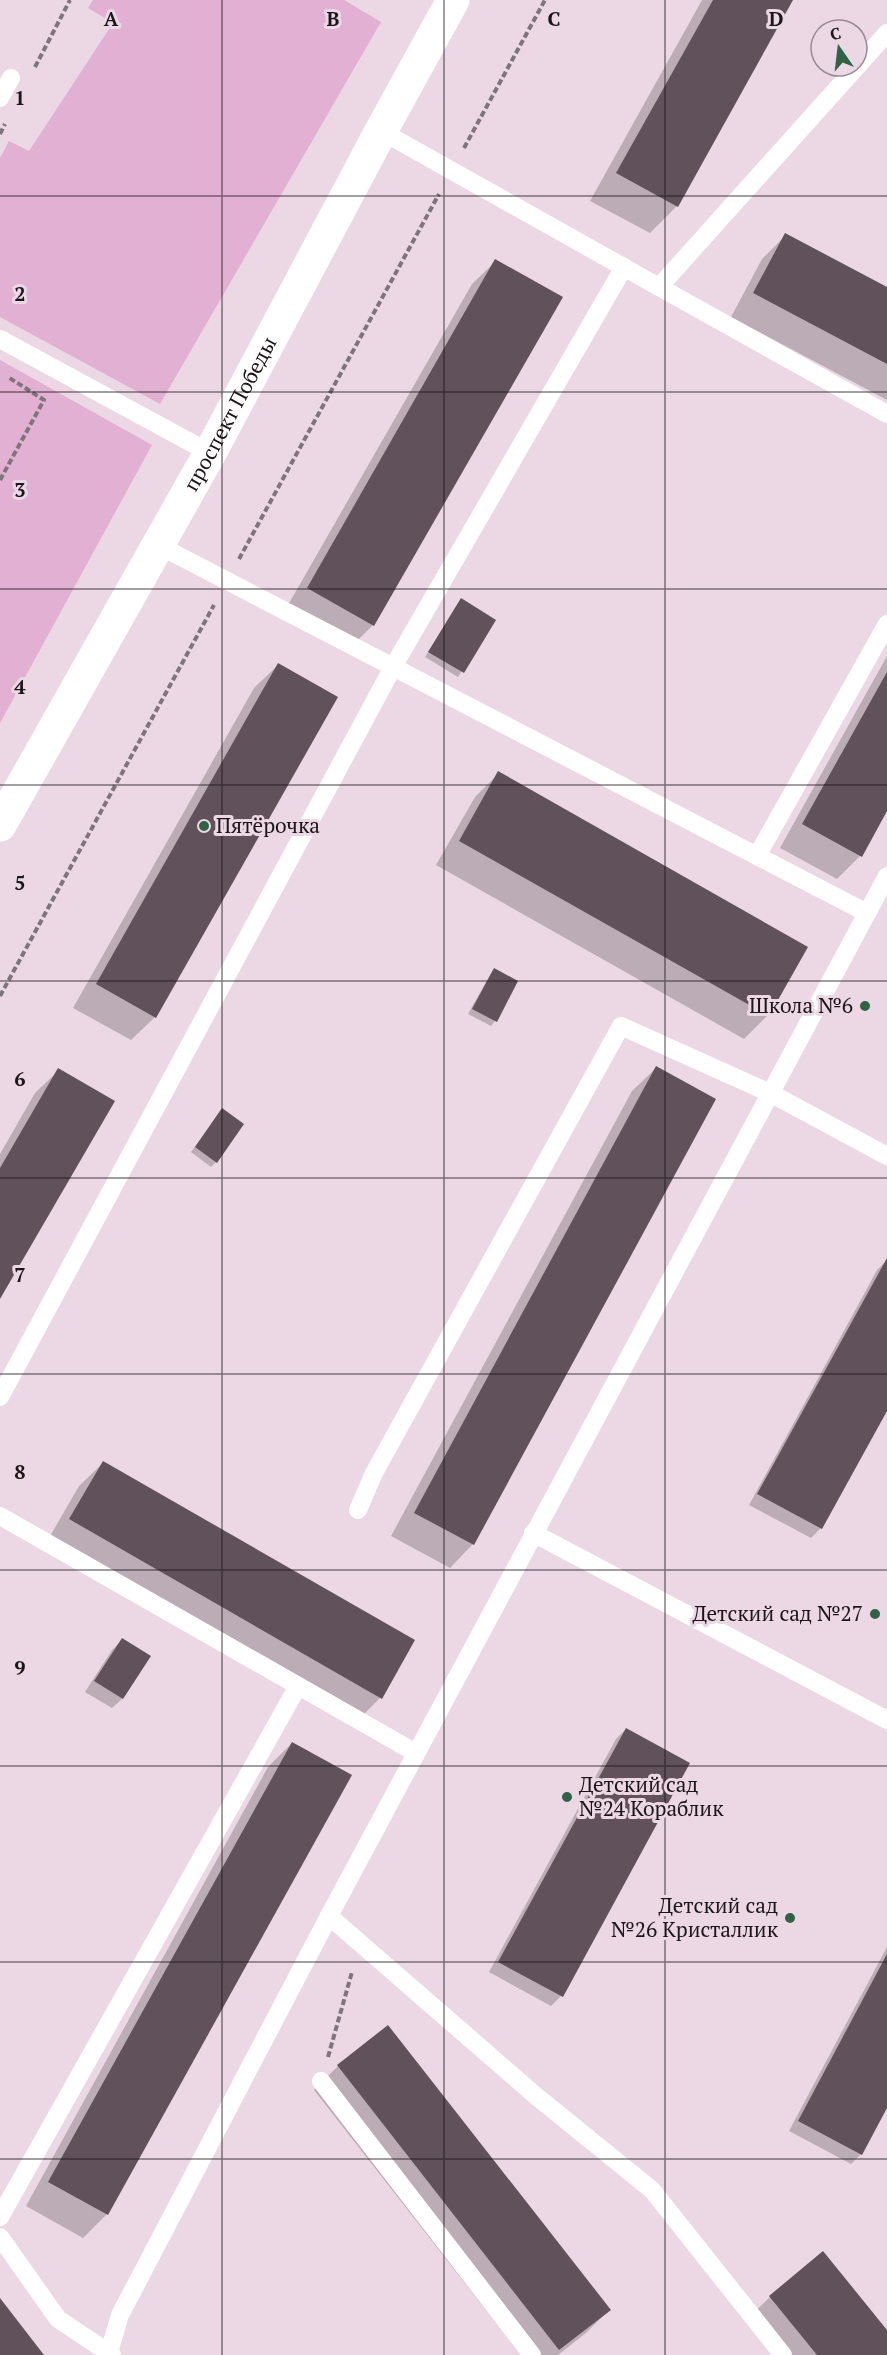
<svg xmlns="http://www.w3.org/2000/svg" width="887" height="2355" viewBox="0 0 887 2355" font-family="'PT Serif',serif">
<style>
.green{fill:#e1b0d2}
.shadow{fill:#0003}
.building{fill:#61515b}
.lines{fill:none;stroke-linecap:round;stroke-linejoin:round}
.path{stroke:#80747c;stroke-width:4;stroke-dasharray:6 3;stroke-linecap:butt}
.lane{stroke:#fff;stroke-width:18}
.secondary{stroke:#fff;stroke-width:33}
.grid{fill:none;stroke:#1c151a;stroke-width:1.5;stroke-opacity:0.55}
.poi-dot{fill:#2f6246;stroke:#ebd8e4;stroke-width:2}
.labels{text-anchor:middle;stroke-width:6;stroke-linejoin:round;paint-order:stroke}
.street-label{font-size:21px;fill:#1c151a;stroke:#ebd8e4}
.poi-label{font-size:21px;fill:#1c151a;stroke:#ebd8e4;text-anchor:end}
.grid-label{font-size:20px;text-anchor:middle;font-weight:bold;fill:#1c151a;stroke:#ebd8e4;stroke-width:6;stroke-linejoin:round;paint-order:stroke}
</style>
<rect width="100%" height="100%" fill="#ebd8e4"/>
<g class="green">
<path d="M93 0H344L381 22 160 404 0 317V158L9 141 29 151 113 23 88 8Z"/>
<path d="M0 360 152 445 0 723Z"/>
</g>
<g class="shadow">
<path d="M702 0H792L677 206 650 233 590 201Z"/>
<path d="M786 235 887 289V400L731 317 762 259Z"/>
<path d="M496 261 373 625 349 649 284 612 472 284Z"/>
<path d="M461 600 494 620 458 677 425 657Z"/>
<path d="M887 656V808L860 856 837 879 780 848Z"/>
<path d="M278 665 155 1017 131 1040 73 1008 254 688Z"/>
<path d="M499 773 768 1015 744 1039 436 865 475 797Z"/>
<path d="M494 970 516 982 495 1021 491 1026 468 1014 490 975Z"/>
<path d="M656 1068 473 1544 450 1568 391 1536 632 1091Z"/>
<path d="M59 1070 0 1296V1154L35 1093Z"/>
<path d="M218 1115 216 1162 211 1167 191 1152Z"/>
<path d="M887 1260V1408L821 1528 811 1538 749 1505 877 1270Z"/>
<path d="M103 1463 380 1698 357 1721 46 1543 79 1486Z"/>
<path d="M122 1640 149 1656 122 1699 112 1708 85 1692 112 1650Z"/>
<path d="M626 1729 561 1996 551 2006 489 1972 616 1739Z"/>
<path d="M292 1743 107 2214 83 2238 26 2206 268 1767Z"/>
<path d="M887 1947V2105L861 2154 851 2164 789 2131Z"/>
<path d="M388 2027 609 2310 586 2333 558 2355H521L314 2090 338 2066Z"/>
<path d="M823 2254 887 2333V2355H774L746 2320 770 2297Z"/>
</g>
<g class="building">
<path d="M713 0H793L678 207 616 173Z"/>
<path d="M785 233 887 287V364L753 293Z"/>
<path d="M495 259 563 297 374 626 307 588Z"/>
<path d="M461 598 496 620 464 673 428 652Z"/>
<path d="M278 663 338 697 156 1018 96 984Z"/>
<path d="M887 672V811L862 857 802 824Z"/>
<path d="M498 771 808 947 769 1016 459 841Z"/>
<path d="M494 968 518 981 497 1022 472 1009Z"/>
<path d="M656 1066 716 1099 474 1545 414 1513Z"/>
<path d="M58 1068 115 1101 0 1299V1168Z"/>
<path d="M222 1108 244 1124 217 1163 195 1147Z"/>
<path d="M887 1258V1411L822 1529 757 1494Z"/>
<path d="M103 1461 415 1640 382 1699 69 1519Z"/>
<path d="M122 1638 151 1656 123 1699 94 1681Z"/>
<path d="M626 1728 690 1763 563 1997 498 1962Z"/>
<path d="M292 1742 352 1775 108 2215 48 2182Z"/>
<path d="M887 1954V2108L862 2155 798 2121Z"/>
<path d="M388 2025 611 2310 559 2350 337 2065Z"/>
<path d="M823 2251 887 2330V2355H817L769 2296Z"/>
<path d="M0 2298 44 2355H0Z"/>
</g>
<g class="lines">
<g class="path">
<path d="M35 67 70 0"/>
<path d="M0 134 5 124"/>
<path d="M464 148 545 0"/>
<path d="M0 480 44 400 8 377"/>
<path d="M239 559 439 194"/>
<path d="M0 996 214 605"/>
<path d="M328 2057 352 1972"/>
</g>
<g class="lane">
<path d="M0 98 11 78"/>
<path d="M381 131 659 287 887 33"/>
<path d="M659 287 887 414"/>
<path d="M0 339 210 453"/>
<path d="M158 545 867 913"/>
<path d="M757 856 887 624"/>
<path d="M0 1397 393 667 624 267"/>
<path d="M358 1510 374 1473 621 1026 770 1093 887 1156"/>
<path d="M0 1516 416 1753"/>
<path d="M533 1533 887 1720"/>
<path d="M329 1916 536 2096 652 2190 783 2355"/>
<path d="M321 2081 532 2355"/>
<path d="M0 2217 298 1686"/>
<path d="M0 2237 58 2319 112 2355"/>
<path d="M107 2355 109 2352 120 2315 329 1916 887 876"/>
</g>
<path class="secondary" id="s1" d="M0 825 210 453 381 131 453 0"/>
</g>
<path class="grid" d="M222 0V2355M444 0V2355M665 0V2355M0 196H887M0 392H887M0 589H887M0 785H887M0 981H887M0 1178H887M0 1374H887M0 1570H887M0 1766H887M0 1962H887M0 2159H887"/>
<g class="poi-dot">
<circle cx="204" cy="826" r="6"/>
<circle cx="865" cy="1006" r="6"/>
<circle cx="875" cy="1614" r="6"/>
<circle cx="567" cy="1797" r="6"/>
<circle cx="790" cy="1918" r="6"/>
</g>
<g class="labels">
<g class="street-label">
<text dy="7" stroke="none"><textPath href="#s1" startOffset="471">проспект Победы</textPath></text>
</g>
<g class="poi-label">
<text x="216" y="833" text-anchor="start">Пятёрочка</text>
<text x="853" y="1013">Школа №6</text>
<text x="863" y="1621">Детский сад №27</text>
<text x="579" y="1792" text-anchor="start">Детский сад<tspan x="579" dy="24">№24 Кораблик</tspan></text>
<text x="778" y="1913">Детский сад<tspan x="778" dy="24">№26 Кристаллик</tspan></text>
</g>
</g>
<g class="grid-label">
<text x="111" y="26">A</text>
<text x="333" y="26">B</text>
<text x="554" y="26">C</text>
<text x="776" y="26">D</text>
<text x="20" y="105">1</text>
<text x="20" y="301">2</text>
<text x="20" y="497">3</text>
<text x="20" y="694">4</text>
<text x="20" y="890">5</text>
<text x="20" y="1086">6</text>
<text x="20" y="1282">7</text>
<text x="20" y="1479">8</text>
<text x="20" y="1675">9</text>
</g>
<g transform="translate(839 48) rotate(346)"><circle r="28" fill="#ebd8e4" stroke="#988a93" stroke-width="1.5"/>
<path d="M0-4.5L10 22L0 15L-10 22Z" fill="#2f6246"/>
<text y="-9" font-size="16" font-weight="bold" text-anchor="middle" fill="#1c151a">С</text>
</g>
</svg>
